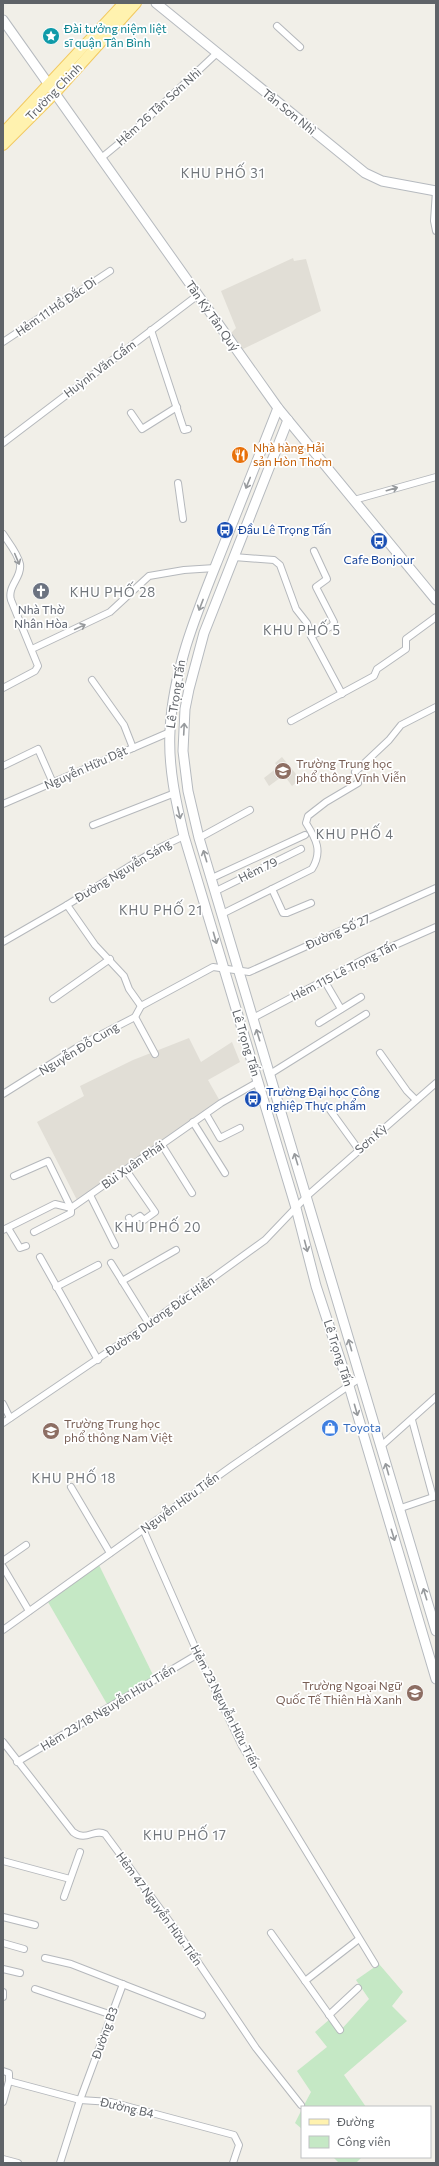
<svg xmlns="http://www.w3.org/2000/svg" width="439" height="2166" viewBox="0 0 439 2166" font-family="Commissioner,sans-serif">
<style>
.education{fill:#e1ded6}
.green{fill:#c5e8c5}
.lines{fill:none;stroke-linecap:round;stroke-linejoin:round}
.street-casing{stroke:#b5b8bc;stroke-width:8}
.secondary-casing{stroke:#b6babf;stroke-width:11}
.primary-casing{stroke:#f2c960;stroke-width:12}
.street{stroke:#fff;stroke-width:6}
.secondary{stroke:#fff;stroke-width:9}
.primary{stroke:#fff2af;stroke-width:10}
.oneway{stroke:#979a9d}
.labels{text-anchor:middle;stroke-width:3.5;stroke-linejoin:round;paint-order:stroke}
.culture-label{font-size:12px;fill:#0d838f;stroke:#fff;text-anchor:start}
.street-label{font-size:12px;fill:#5f6368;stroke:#fff}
.food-label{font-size:12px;fill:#c56008;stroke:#fff;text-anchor:start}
.transit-label{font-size:12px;fill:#164399;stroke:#fff;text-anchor:start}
.worship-label{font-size:12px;fill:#5b616d;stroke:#fff}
.education-label{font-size:12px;fill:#785e54;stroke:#fff;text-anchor:start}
.shop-label{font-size:12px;fill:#366cbe;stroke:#fff;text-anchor:start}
.neighbourhood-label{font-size:13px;letter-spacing:1px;fill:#70757a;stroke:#fff}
</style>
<rect width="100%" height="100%" fill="#f1efe8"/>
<g class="education">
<path d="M293 258 294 261 306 259 321 311 243 349 231 333 236 328 221 291Z"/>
<path d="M282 757 300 779 292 786 284 775 269 786 264 778 278 767 275 763Z"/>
<path d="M189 1038 201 1062 232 1042 240 1062 208 1080 221 1103 77 1200 37 1122 84 1096 80 1086 133 1060Z"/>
</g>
<g class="green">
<path d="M99 1565 154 1677 107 1704 48 1602Z"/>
<path d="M379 1964 403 1992 392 2006 407 2021 344 2075 366 2107H303L311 2092 297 2071 327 2047 315 2032 330 2019 339 2032 369 1999 356 1980Z"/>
<path d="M302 2109V2129L295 2123Z"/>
<path d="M333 2157H362L356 2163H339Z"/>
</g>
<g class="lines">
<g class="street-casing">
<g id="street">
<path d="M277 26 300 47"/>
<path d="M100 159 134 131 217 53"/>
<path d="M436 191 434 221 436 231"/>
<path d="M151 330 184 430 188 429"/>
<path d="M3 342 110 271"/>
<path d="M131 413 142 429 177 407"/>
<path d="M3 443 198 295"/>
<path d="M178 483 183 519"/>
<path d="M354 500 436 477"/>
<path d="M3 534C9 543 18 554 20 564 22 578 7 586 11 600L38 666 35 671 3 688"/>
<path d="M234 557 274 560 280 565 296 609 307 623 311 636 342 694"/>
<path d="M311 636 332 626 334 622 316 587 327 579 314 551"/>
<path d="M32 649 110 612 149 576 184 570 215 568"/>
<path d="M92 680 124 725 133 748"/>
<path d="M291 721 374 676 377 669 406 649V639L436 617"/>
<path d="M3 766 38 749 53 783"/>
<path d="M355 772 389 740 401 725 436 707"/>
<path d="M3 804 170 732"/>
<path d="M93 825 175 793"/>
<path d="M199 838 250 810"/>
<path d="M212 878 305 835"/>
<path d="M272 889 283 913H287L311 903"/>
<path d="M216 891 301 849"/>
<path d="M222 914 312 869C323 851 316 839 306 823L308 816 326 802 358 783"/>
<path d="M3 942 67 905"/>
<path d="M324 980 341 1009"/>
<path d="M53 999 110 959"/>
<path d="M141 1006 129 989 124 976 95 945 67 905 159 848 184 836"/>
<path d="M135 1017 155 1054"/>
<path d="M253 1018 368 957 436 927"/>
<path d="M319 1023 361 997"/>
<path d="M380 1053 407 1091 416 1100"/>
<path d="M270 1074 366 1014"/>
<path d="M3 1094 81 1045 135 1017 141 1006 213 967 249 972 436 888"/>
<path d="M330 1110 359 1150"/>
<path d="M206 1114 220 1138 240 1128"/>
<path d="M193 1122 225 1173"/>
<path d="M162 1145 192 1193"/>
<path d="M126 1170 155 1212 144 1220 140 1216 131 1222 129 1218"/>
<path d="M14 1176 48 1161 71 1208V1213L34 1232"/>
<path d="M90 1195 115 1245"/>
<path d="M8 1228 20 1248 26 1246"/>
<path d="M3 1230 55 1204 71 1208 221 1103 258 1082"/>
<path d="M40 1257 98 1360"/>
<path d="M111 1263 149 1324"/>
<path d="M122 1281 176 1250"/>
<path d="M56 1287 98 1265"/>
<path d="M3 1404 10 1418"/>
<path d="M412 1420 433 1497"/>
<path d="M3 1423 149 1324 265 1240 307 1196 436 1083"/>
<path d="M380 1447 436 1397"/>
<path d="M71 1487 110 1553"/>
<path d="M398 1509 436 1496"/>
<path d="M143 1529 198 1654 242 1746 375 1964"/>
<path d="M3 1561 26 1545"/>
<path d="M3 1567 29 1611"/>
<path d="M3 1630 232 1466 360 1378"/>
<path d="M3 1742 73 1832C86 1842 95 1828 105 1834L181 1937 256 2048 301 2105"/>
<path d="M17 1762 198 1654"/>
<path d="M3 1861 70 1879"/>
<path d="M64 1897 80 1852"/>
<path d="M3 1917 35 1925"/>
<path d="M271 1933 340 2030"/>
<path d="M3 1943 24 1949"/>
<path d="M45 1958 71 1964 202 2015"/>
<path d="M3 1969 20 1973"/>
<path d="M305 1981 359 1939"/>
<path d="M35 1989 112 2015"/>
<path d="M3 1992V1997"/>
<path d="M329 2015 358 1988"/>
<path d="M3 2071 9 2073V2081L3 2102"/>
<path d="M9 2081 80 2100 111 2102 234 2135 239 2145 233 2163"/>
<path d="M3 2159 18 2163"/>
<path d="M60 2163 80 2100 123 1984"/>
</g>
</g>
<g class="secondary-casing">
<g id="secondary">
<path d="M156 3 365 173 382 181 436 191"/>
<path d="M3 20 278 408 436 600"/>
<path d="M278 408C259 456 240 504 221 552 198 610 173 668 170 731 168 767 176 802 184 836L296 1208 316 1286 349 1386 436 1679"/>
<path d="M288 420 204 633 189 689 185 709 183 751 188 791 199 838 436 1631"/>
</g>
</g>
<g class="primary-casing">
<g id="primary">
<path d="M3 133 124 3"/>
<path d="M3 145 55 93 136 3"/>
</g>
</g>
<use href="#street" class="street"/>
<use href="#secondary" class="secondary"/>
<use href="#primary" class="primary"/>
</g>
<defs><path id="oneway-shaft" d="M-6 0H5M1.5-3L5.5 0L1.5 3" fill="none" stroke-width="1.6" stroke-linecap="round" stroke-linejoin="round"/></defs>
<g class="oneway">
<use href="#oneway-shaft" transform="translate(248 483) rotate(112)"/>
<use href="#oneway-shaft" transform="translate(392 489) rotate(-16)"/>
<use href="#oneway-shaft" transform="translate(17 559) rotate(67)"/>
<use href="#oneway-shaft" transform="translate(201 605) rotate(111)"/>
<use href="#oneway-shaft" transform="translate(80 627) rotate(-25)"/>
<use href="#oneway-shaft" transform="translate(184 729) rotate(-87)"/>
<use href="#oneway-shaft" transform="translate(179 813) rotate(77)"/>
<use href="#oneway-shaft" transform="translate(205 856) rotate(-107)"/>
<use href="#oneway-shaft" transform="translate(215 938) rotate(74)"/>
<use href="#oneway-shaft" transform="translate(258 1035) rotate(-107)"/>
<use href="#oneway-shaft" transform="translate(296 1159) rotate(-107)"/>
<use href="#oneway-shaft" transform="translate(306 1246) rotate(75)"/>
<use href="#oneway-shaft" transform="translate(350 1345) rotate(-106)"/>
<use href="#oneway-shaft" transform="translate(356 1410) rotate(74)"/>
<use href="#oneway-shaft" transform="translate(387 1469) rotate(-106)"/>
<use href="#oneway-shaft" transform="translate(393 1535) rotate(73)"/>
<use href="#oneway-shaft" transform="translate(425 1594) rotate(-107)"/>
</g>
<defs>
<g id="sight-disc" transform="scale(0.9)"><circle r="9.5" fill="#0f9aa8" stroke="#fff"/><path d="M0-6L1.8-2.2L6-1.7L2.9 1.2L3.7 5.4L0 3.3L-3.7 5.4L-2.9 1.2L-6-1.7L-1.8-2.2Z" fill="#fff"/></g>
<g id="restaurant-disc" transform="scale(0.9)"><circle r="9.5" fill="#e8710a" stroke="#fff"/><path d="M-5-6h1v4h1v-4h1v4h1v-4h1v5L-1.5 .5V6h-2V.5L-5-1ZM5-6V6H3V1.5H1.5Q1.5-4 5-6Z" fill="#fff"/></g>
<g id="bus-disc" transform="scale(0.9)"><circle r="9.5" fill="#1a4fb4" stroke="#fff"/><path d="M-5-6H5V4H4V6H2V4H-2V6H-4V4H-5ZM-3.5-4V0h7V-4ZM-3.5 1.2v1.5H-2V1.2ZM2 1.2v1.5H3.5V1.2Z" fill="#fff"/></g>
<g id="church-disc" transform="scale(0.9)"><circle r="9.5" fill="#6b7280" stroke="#fff"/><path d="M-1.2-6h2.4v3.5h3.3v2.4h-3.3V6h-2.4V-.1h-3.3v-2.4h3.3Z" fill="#fff"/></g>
<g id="school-disc" transform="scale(0.9)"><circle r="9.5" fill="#8d6e63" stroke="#fff"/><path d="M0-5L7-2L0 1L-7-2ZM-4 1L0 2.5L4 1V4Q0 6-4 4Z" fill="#fff"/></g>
<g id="shop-disc" transform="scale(0.9)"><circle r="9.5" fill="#3f7fe0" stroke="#fff"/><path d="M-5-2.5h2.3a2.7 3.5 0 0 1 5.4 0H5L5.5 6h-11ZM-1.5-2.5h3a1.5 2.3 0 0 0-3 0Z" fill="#fff"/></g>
</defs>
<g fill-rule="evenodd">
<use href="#sight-disc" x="51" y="36"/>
<use href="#restaurant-disc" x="240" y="455"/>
<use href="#bus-disc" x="225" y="530"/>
<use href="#bus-disc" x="379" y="541"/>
<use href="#church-disc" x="41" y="591"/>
<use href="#school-disc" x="283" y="771"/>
<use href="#bus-disc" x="253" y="1099"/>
<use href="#shop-disc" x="330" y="1428"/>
<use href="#school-disc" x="51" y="1431"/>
<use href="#school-disc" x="415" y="1693"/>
</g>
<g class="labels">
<g class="culture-label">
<text x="64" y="33">Đài tưởng niệm liệt<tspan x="64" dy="14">sĩ quận Tân Bình</tspan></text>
</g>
<g class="street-label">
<text transform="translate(54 92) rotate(-46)" y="4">Trường Chinh</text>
<text transform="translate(159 107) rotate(-42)" y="4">Hẻm 26 Tân Sơn Nhì</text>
<text transform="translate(289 112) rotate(39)" y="4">Tân Sơn Nhì</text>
<text transform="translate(56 307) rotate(-34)" y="4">Hẻm 11 Hồ Đắc Di</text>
<text transform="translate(212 316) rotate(55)" y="4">Tân Kỳ Tân Quý</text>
<text transform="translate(100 369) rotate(-37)" y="4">Huỳnh Văn Gấm</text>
<text transform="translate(176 694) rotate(-81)" y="4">Lê Trọng Tấn</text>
<text transform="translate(86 768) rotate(-24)" y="4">Nguyễn Hữu Dật</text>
<text transform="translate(258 870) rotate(-26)" y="4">Hẻm 79</text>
<text transform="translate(123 871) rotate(-31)" y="4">Đường Nguyễn Sáng</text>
<text transform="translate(338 932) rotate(-24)" y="4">Đường Số 27</text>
<text transform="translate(344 971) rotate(-27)" y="4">Hẻm 115 Lê Trọng Tấn</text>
<text transform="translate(246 1043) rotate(73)" y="4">Lê Trọng Tấn</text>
<text transform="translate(79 1049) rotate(-31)" y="4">Nguyễn Đỗ Cung</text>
<text transform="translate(371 1139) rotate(-41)" y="4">Sơn Kỳ</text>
<text transform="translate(133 1165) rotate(-35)" y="4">Bùi Xuân Phái</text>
<text transform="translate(160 1316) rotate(-35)" y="4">Đường Dương Đức Hiền</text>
<text transform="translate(338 1353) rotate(72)" y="4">Lê Trọng Tấn</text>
<text transform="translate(180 1503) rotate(-36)" y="4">Nguyễn Hữu Tiến</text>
<text transform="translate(225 1707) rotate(63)" y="4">Hẻm 23 Nguyễn Hữu Tiến</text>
<text transform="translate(108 1708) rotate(-31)" y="4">Hẻm 23/18 Nguyễn Hữu Tiến</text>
<text transform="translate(159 1909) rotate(54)" y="4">Hẻm 47 Nguyễn Hữu Tiến</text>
<text transform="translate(105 2033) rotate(-70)" y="4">Đường B3</text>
<text transform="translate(127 2108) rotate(13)" y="4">Đường B4</text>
</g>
<g class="food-label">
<text x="253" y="452">Nhà hàng Hải<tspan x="253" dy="14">sản Hòn Thơm</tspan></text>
</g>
<g class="transit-label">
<text x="238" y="534">Đầu Lê Trọng Tấn</text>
<text x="379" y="564" text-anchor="middle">Cafe Bonjour</text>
<text x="266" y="1096">Trường Đại học Công<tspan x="266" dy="14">nghiệp Thực phẩm</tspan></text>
</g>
<g class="worship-label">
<text x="41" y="614">Nhà Thờ<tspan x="41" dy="14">Nhân Hòa</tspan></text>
</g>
<g class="education-label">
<text x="296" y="768">Trường Trung học<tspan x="296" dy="14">phổ thông Vĩnh Viễn</tspan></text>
<text x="64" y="1428">Trường Trung học<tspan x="64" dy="14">phổ thông Nam Việt</tspan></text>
<text x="402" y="1690" text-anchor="end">Trường Ngoại Ngữ<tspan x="402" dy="14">Quốc Tế Thiên Hà Xanh</tspan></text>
</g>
<g class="shop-label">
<text x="343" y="1432">Toyota</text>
</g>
<g class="neighbourhood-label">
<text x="223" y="178">KHU PHỐ 31</text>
<text x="113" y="597">KHU PHỐ 28</text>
<text x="302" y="635">KHU PHỐ 5</text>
<text x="355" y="839">KHU PHỐ 4</text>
<text x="161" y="915">KHU PHỐ 21</text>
<text x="158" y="1232">KHU PHỐ 20</text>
<text x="74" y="1483">KHU PHỐ 18</text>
<text x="185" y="1840">KHU PHỐ 17</text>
</g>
</g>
<rect width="439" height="2166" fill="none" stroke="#5f6368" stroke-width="8"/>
<rect x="301" y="2106" width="130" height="52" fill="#ffffff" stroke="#bfc1c3"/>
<rect x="309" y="2119" width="20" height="6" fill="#fff2af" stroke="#bfc1c3"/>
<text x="337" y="2126" font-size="12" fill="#5f6368">Đường</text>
<rect x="309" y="2136" width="20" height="12" fill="#c5e8c5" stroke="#bfc1c3"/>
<text x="337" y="2146" font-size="12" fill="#5f6368">Công viên</text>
</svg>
